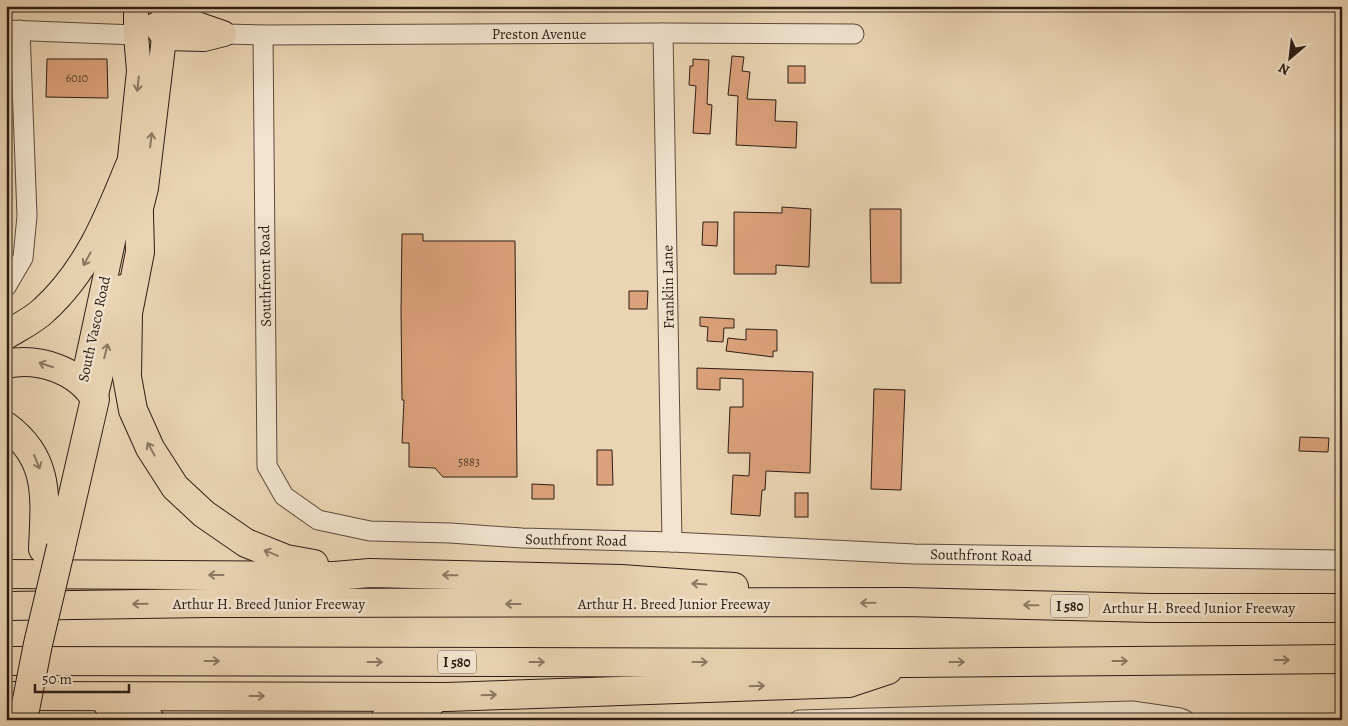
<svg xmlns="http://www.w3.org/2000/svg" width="1348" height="726" viewBox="0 0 1348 726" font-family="Alegreya,serif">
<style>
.building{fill:#dba17a;stroke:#2d1e14}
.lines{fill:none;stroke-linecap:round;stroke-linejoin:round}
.minor-casing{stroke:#5c4c3c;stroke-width:21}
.major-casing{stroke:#2d1e14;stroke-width:26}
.highway-casing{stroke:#2d1e14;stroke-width:30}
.minor{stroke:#f1e3ce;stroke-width:19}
.major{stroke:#ead4b3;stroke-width:24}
.highway{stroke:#ead4b3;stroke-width:28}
.highway-bridge-casing{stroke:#2d1e14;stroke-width:30;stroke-linecap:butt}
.highway-bridge{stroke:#ead4b3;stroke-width:28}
.oneway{stroke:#8c7964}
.labels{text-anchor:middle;stroke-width:5;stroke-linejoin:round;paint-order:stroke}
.number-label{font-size:12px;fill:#583f2e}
.shield{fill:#f1e3ce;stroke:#68594c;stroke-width:1}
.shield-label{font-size:14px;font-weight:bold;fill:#2d1e14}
.street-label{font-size:15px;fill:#2d1e14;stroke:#f1e3ce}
</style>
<rect width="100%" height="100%" fill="#ead4b3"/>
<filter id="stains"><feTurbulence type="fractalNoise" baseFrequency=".004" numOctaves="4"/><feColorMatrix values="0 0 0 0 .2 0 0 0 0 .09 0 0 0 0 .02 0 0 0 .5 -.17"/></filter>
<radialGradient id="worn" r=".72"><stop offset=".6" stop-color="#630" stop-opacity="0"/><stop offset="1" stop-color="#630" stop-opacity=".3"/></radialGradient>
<g class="building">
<path d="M732 56 744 57 742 71 750 72 747 99 776 100 775 121 797 122 796 148 736 145 738 96 728 95Z"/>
<path d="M47 59H107L108 98 46 97Z"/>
<path d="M693 59 709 60 707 104 712 105 710 134 693 133 696 86 689 85 690 66H693Z"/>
<rect x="788" y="66" width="17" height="17"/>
<path d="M782 207 811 209 809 267 776 265V274H734V212L782 213Z"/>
<path d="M870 209H901V283H871Z"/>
<path d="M703 222H718L717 246 702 245Z"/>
<path d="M402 234H423V241H515L517 477H443L435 468 409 467V443H402L404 400H402L401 311Z"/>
<path d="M629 291H648L647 309H629Z"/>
<path d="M700 317 734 319V328H724L723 342 707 341 708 327 700 326Z"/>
<path d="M746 329 777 330V351H773V357L726 351 728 338 746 340Z"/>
<path d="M697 368 813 372 810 473 766 471 765 490H762L760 516 731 514 733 475 749 476 750 453H728L730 407H743V379L720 378V390L697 389Z"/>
<path d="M874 389 905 390 901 490 871 489Z"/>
<path d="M1300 437 1329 438 1328 452 1299 451Z"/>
<path d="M597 450H612L613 485H597Z"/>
<path d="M532 484 554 485V499H532Z"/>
<rect x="795" y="493" width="13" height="24"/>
</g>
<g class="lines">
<g class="minor-casing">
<g id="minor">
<path d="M6 30 136 35"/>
<path d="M663 33 672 542"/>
<path d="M224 34 263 35 663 33 854 34"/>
<path d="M263 35 267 466 284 496 318 520 370 531 450 533 522 538 672 542 914 554 1342 560"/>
<path d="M6 287 23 258 27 216 20 30"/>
<path d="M799 720 1132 711 1180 718 1185 720"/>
</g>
</g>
<g class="major-casing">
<g id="major">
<path d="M168 6 180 18 223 33"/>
<path d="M155 25 164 38 204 39 224 34"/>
<path d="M135 232 146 188 164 38V6"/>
<path d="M84 376 129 167 139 71 136 35V6"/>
<path d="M95 399 122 287"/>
</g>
</g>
<g class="highway-casing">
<g id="highway">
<path d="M139 214 140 252 128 313 127 377 133 410 150 448 175 487 204 514 246 543 286 559 314 564"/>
<path d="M6 335C19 327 34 320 44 310 87 271 108 219 129 167"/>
<path d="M6 364C38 357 78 370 95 399L61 547"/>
<path d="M6 426C51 459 45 499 43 549"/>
<path d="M6 574 334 576 370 573 621 579 734 587"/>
<path d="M6 606 208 603 905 602 1152 608H1342"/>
<path d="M6 661 908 663 1342 659"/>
<path d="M6 696 447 697 849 683 888 670"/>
<path d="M108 705 133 709 150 720"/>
<path d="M385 720 431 703"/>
</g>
</g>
<use href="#minor" class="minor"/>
<use href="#major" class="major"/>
<use href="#highway" class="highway"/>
<g class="highway-bridge-casing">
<path id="highway-bridge" d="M23 720 38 644 61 547"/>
</g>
<use href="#highway-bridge" class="highway-bridge"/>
</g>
<defs><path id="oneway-shaft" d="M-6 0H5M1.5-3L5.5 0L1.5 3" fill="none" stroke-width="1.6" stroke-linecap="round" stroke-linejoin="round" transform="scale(1.25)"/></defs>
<g class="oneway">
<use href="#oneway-shaft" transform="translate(138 84) rotate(96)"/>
<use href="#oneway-shaft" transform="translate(151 140) rotate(-83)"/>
<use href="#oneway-shaft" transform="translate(87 259) rotate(119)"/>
<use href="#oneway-shaft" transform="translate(106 351) rotate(-76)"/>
<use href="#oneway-shaft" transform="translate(46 365) rotate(-162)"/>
<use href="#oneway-shaft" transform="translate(151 449) rotate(-119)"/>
<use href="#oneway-shaft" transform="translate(37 462) rotate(68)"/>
<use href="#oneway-shaft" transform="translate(271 553) rotate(-158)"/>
<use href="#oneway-shaft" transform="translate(216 575) rotate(-180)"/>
<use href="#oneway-shaft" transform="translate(450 575) rotate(-179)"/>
<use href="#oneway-shaft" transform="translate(699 584) rotate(-176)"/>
<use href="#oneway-shaft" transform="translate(868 603) rotate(179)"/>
<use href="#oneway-shaft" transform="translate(140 604) rotate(179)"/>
<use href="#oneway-shaft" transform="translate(513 604) rotate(-180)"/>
<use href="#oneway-shaft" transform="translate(1031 605) rotate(-179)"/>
<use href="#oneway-shaft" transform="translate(1282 660)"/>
<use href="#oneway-shaft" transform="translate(212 661)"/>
<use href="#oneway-shaft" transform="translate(1120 661)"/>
<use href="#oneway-shaft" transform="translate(375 662)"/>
<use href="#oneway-shaft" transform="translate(537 662)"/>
<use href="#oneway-shaft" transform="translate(700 662)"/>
<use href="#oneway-shaft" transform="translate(957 662)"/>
<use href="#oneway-shaft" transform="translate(757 686) rotate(-2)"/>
<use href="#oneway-shaft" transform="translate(489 695) rotate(-2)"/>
<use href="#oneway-shaft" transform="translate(257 696)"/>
</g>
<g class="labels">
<g class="number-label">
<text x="77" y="82">6010</text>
<text x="469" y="466">5883</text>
</g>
<g class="shield">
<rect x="1051" y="594.5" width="38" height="23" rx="4"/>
<rect x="438" y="650.5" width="38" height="23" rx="4"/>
</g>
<g class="shield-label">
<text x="1070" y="611">I 580</text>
<text x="457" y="667">I 580</text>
</g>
<g class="street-label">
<text x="539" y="39">Preston Avenue</text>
<text transform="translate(265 276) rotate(-91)" y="5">Southfront Road</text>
<text transform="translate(668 287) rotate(-91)" y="5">Franklin Lane</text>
<text transform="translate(94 329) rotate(-78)" y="5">South Vasco Road</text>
<text transform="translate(576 540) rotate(1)" y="5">Southfront Road</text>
<text transform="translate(981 555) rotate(1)" y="5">Southfront Road</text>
<text x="269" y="609">Arthur H. Breed Junior Freeway</text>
<text x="674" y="609">Arthur H. Breed Junior Freeway</text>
<text x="1199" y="613">Arthur H. Breed Junior Freeway</text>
</g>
</g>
<rect width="1348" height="726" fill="none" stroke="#ead4b3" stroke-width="25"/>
<rect x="8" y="8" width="1333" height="711" fill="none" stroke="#2d1e14" stroke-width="2.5"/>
<rect x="12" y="12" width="1323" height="701" fill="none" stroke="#2d1e14"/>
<g transform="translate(1290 58) rotate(208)" stroke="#f1e3ce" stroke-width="4" paint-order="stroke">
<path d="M0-4L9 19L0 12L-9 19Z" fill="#2d1e14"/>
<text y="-8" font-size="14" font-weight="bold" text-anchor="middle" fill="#2d1e14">N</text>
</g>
<path d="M35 684v8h94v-8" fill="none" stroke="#2d1e14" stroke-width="2.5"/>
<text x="42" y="684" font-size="15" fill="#2d1e14" stroke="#f1e3ce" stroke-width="4" paint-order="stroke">50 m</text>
<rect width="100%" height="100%" filter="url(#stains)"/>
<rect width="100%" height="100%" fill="url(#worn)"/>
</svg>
